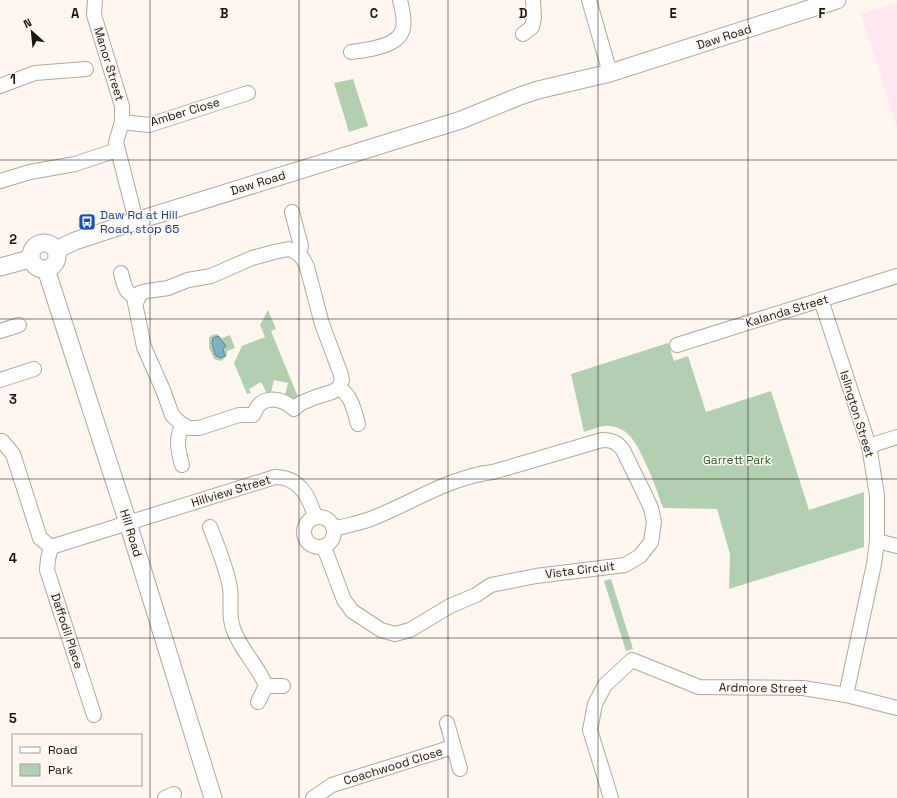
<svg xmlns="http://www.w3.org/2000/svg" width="897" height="798" viewBox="0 0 897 798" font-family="'Space Grotesk',sans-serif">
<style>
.commercial{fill:#ffe7f2}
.green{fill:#b2d0b1}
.water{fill:#7fb1c4;stroke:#60828e}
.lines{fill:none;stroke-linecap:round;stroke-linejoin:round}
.minor-casing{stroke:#b1a89a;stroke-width:16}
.tertiary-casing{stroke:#b1a89a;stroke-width:19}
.minor{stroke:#fff;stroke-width:14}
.tertiary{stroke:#fff;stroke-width:17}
.grid{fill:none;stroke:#191510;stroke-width:1;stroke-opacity:0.55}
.labels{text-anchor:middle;stroke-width:3;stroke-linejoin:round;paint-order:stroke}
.street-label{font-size:12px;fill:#191510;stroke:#fef7ef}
.transit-label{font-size:12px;fill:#164399;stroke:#fef7ef;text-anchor:start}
.park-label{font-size:12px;fill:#2d5c2f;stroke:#fef7ef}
.grid-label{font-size:13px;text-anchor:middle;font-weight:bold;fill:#191510;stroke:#fef7ef;stroke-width:3;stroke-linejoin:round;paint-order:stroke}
</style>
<rect width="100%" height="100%" fill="#fef7ef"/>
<path class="commercial" d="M897 3V128L861 14Z"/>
<g class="green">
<path d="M353 79 368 126 349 132 334 83Z"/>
<path d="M268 310 276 329 271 331 298 397 294 399 285 395 288 383 274 380 271 392 267 393 261 382 249 389 251 393 247 394 234 363 242 346 265 337 260 325Z"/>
<path d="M217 334 222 338 230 335 235 348 227 351V356L221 361 214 359 209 348V338L212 335Z"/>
<path d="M668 343 674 361 688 356 706 412 771 391 809 510 864 492V547L729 589 730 554 717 509 663 508C657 490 641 446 628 434 624 430 615 426 609 426 601 425 592 430 584 432L571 374Z"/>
<path d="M611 579 633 649 626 651 604 581Z"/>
</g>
<path class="water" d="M218 336 226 346 223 349 225 356 220 358 215 355 212 343 213 338Z"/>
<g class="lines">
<g class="minor-casing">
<g id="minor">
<path d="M95 0 94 15 122 106V122L116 142 136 221"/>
<path d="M589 0 610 73"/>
<path d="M523 34 532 27 534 18 533 0"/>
<path d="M351 52C366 50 400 47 403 28 405 19 402 9 400 0"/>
<path d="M0 86 35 73 86 69"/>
<path d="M122 122 149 125 248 93"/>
<path d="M0 181 30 172 75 164 117 150"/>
<path d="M292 212 301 246 299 254"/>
<path d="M289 249C300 254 302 256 307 267L322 324 340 372 342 380 339 388 332 392 316 397 301 403 294 409C286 401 270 395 260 404 257 406 255 412 253 415H239L199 428H189L180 423 172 415 163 390 144 347 135 303 140 293 147 291 168 288 188 280 211 276 252 258 274 252Z"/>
<path d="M121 273C125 287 124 292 138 299"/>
<path d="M821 300 869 446 877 495V541L874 564 846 695"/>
<path d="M0 331 19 325"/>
<path d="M677 345 897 276"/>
<path d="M0 380 34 369"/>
<path d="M339 388C352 396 354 410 358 424"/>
<path d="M0 441H2L13 454 40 538 51 547 275 477C299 477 309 496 315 517"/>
<path d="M869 446 897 437"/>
<path d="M182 465C178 450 175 438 183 425"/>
<circle cx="319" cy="532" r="15"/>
<path d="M210 527C217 545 227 569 230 588 232 602 228 614 233 628 240 650 258 665 266 686"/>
<path d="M877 541 897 546"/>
<path d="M51 547 48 559 47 570 94 715"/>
<path d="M323 547 327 555 344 600 352 611 381 630 395 634 410 630 450 606 476 595 491 585 536 576 625 565 640 556 651 542 654 522 651 508 644 493 623 450C617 442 612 440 602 440L493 472C450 477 413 502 373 518 361 523 347 525 334 529"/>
<path d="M258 702 266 686H283"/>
<path d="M447 723 460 769"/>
<path d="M165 798 174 794"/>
<path d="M313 798 332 785 453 747"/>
<path d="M611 798 590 730 595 704 605 685 632 660 699 687 803 688 846 695 897 708"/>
</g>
</g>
<g class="tertiary-casing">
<g id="tertiary">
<circle cx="44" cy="256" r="13"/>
<path d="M56 250 75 241 136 221 461 120 520 96 538 90 610 73 837 0"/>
<path d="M0 267 30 259"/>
<path d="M46 269 128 523 213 798"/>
</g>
</g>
<use href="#minor" class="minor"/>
<use href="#tertiary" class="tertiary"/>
</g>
<path class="grid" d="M150 0V798M299 0V798M448 0V798M598 0V798M748 0V798M0 160H897M0 319H897M0 479H897M0 638H897"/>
<defs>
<g id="bus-square" transform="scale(0.9)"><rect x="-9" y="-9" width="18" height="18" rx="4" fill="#1a4fb4" stroke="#fef7ef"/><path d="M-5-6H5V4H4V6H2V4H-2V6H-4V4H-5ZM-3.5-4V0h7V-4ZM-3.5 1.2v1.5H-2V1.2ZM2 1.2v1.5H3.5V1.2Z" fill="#fff"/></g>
</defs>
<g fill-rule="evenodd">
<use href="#bus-square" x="87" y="222"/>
</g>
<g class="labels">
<g class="street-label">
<text transform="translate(724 37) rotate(-18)" y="4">Daw Road</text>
<text transform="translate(109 64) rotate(73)" y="4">Manor Street</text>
<text transform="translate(185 112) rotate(-17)" y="4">Amber Close</text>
<text transform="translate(258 183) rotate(-17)" y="4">Daw Road</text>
<text transform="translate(787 311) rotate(-17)" y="4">Kalanda Street</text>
<text transform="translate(857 414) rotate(73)" y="4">Islington Street</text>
<text transform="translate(231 491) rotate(-17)" y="4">Hillview Street</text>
<text transform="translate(131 533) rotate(73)" y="4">Hill Road</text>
<text transform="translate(580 570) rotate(-7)" y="4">Vista Circuit</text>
<text transform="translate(67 631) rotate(72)" y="4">Daffodil Place</text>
<text transform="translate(763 688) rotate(1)" y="4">Ardmore Street</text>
<text transform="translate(393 766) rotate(-17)" y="4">Coachwood Close</text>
</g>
<g class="transit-label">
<text x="100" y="219">Daw Rd at Hill<tspan x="100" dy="14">Road, stop 65</tspan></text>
</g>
<g class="park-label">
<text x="737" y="464">Garrett Park</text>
</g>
</g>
<g class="grid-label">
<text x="75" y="18">A</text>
<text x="224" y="18">B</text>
<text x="374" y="18">C</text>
<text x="523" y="18">D</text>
<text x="673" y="18">E</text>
<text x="822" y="18">F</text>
<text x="13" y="84">1</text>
<text x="13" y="244">2</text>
<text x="13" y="404">3</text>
<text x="13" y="563">4</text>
<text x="13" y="723">5</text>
</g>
<rect x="12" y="734" width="130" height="52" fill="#fef7ef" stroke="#a29d96"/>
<rect x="20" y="747" width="20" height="6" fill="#ffffff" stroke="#a29d96"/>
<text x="48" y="754" font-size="12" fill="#191510">Road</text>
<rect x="20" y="764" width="20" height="12" fill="#b2d0b1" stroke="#a29d96"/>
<text x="48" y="774" font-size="12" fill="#191510">Park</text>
<g transform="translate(32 32) rotate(333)" stroke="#fef7ef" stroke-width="3" paint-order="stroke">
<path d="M0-3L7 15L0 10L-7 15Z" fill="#191510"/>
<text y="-6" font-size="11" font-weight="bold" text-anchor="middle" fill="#191510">N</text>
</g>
</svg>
